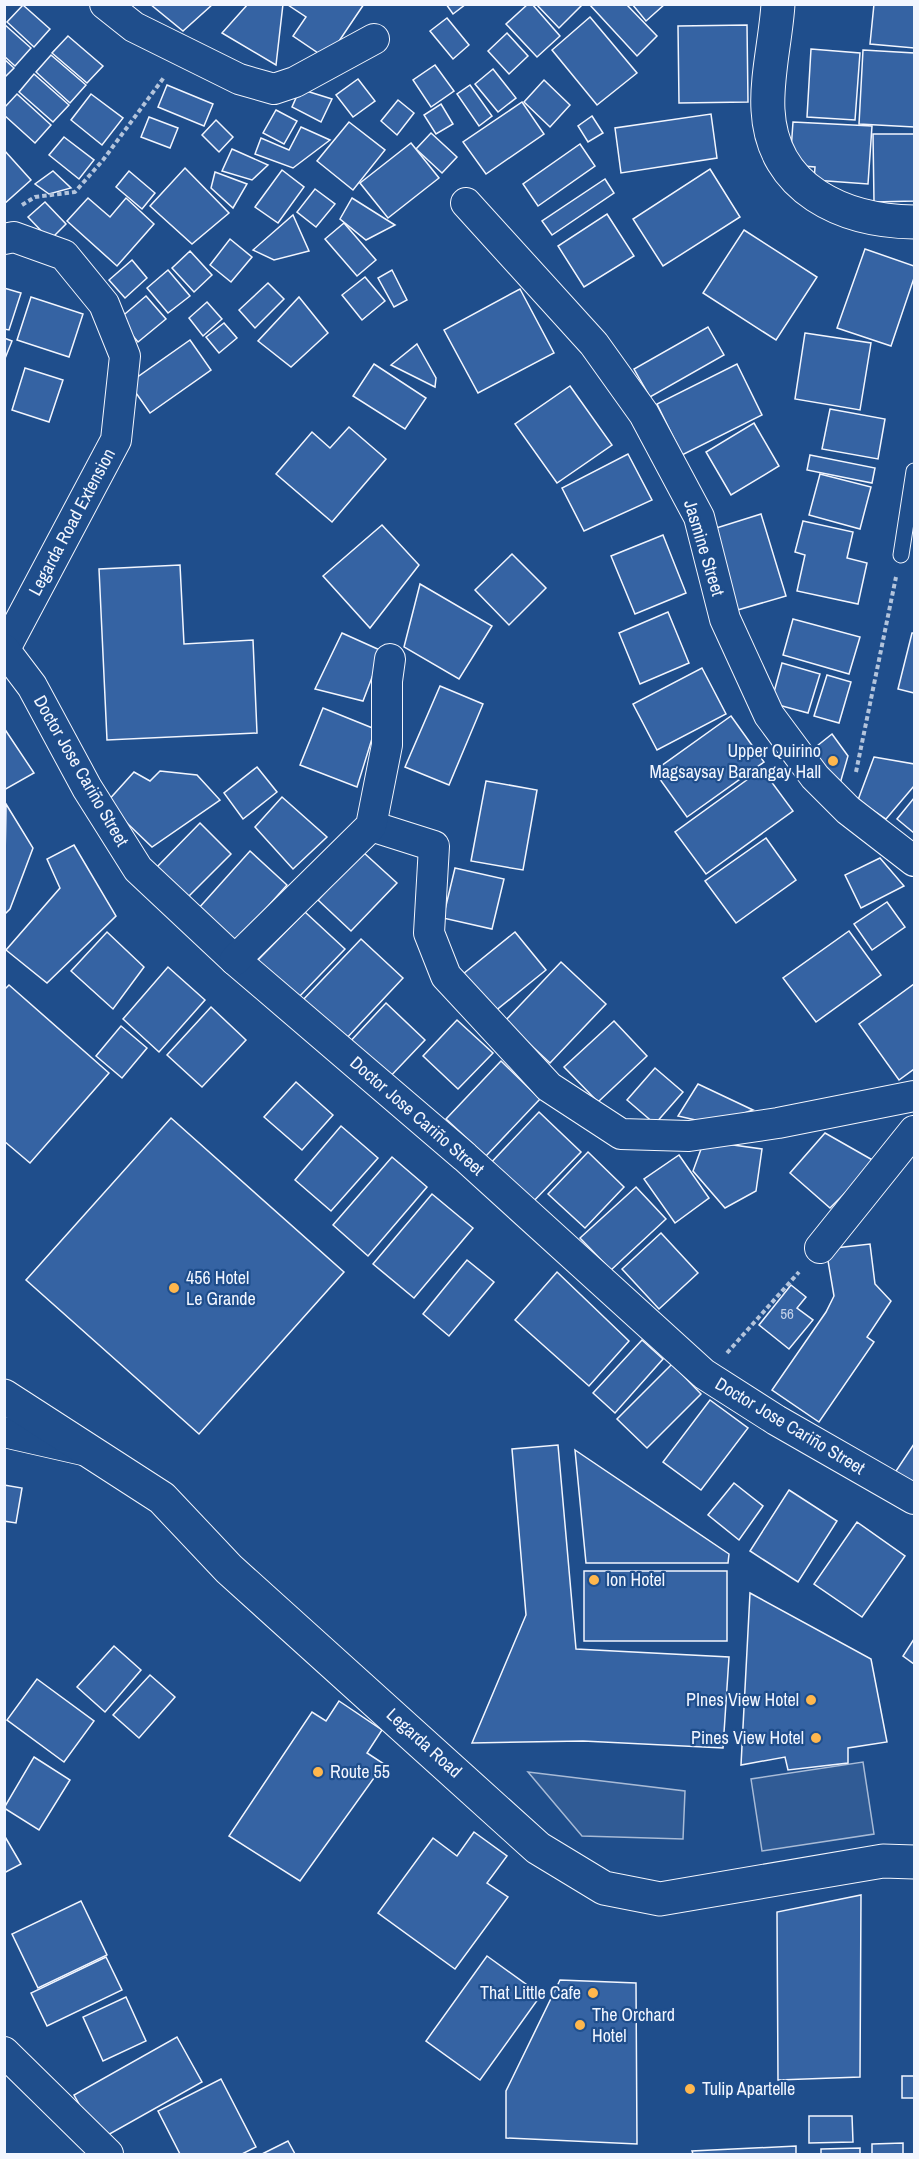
<svg xmlns="http://www.w3.org/2000/svg" width="919" height="2159" viewBox="0 0 919 2159" font-family="'Archivo Narrow',sans-serif">
<style>
.parking{fill:#305b95;stroke:#a8bbd7;stroke-width:1.5}
.building{fill:#3563a3;stroke:#f2f6ff;stroke-width:1.5}
.lines{fill:none;stroke-linecap:round;stroke-linejoin:round}
.lane-casing{stroke:#f2f6ff;stroke-width:17}
.street-casing{stroke:#f2f6ff;stroke-width:32}
.secondary-casing{stroke:#f2f6ff;stroke-width:35}
.path{stroke:#b3c4dc;stroke-width:4;stroke-dasharray:4.5 3;stroke-linecap:butt}
.lane{stroke:#1f4e8c;stroke-width:15}
.street{stroke:#1f4e8c;stroke-width:30}
.secondary{stroke:#1f4e8c;stroke-width:33}
.poi-dot{fill:#ffb74d;stroke:#1f4e8c;stroke-width:2}
.labels{text-anchor:middle;stroke-width:4.5;stroke-linejoin:round;paint-order:stroke}
.number-label{font-size:15px;fill:#c3d1e8}
.street-label{font-size:18px;fill:#f2f6ff;stroke:#1f4e8c}
.poi-label{font-size:18px;fill:#f2f6ff;stroke:#1f4e8c;text-anchor:start}
</style>
<rect width="100%" height="100%" fill="#1f4e8c"/>
<g class="parking">
<path d="M863 1762 874 1834 762 1851 751 1779Z"/>
<path d="M528 1772 685 1791 683 1839 582 1836Z"/>
</g>
<g class="building">
<path d="M150 4H213L183 31Z"/>
<path d="M248 4H283L276 65 222 33Z"/>
<path d="M364 4 327 59 293 36 306 17 288 5Z"/>
<path d="M446 4H466L453 14Z"/>
<path d="M528 4H532L560 36 537 57 506 24Z"/>
<path d="M536 4H583L559 28Z"/>
<path d="M589 4H626L657 36 637 56Z"/>
<path d="M632 4H665L646 21Z"/>
<path d="M874 4H914V48L870 44Z"/>
<path d="M23 5 50 29 34 47 7 22Z"/>
<path d="M590 17 637 73 597 105 552 50Z"/>
<path d="M447 18 469 45 453 59 430 31Z"/>
<path d="M4 24 31 48 15 66 4 56Z"/>
<path d="M747 25 748 102 679 103 678 26Z"/>
<path d="M507 33 528 56 509 74 488 51Z"/>
<path d="M68 36 103 66 87 83 52 53Z"/>
<path d="M811 49 860 53 855 120 807 117Z"/>
<path d="M863 50 914 53V127L859 124Z"/>
<path d="M51 55 86 85 70 103 36 72Z"/>
<path d="M4 59 14 68 4 78Z"/>
<path d="M435 65 454 91 431 107 413 80Z"/>
<path d="M493 69 516 98 498 112 475 84Z"/>
<path d="M34 74 69 105 53 122 19 92Z"/>
<path d="M358 79 375 101 353 117 336 95Z"/>
<path d="M544 80 570 105 550 127 524 102Z"/>
<path d="M167 85 213 104 204 126 158 107Z"/>
<path d="M470 85 492 116 479 126 457 94Z"/>
<path d="M300 89 332 99 321 122 292 107Z"/>
<path d="M17 94 51 125 35 143 4 115V108Z"/>
<path d="M91 94 123 118 102 145 71 120Z"/>
<path d="M398 100 414 113 397 135 381 121Z"/>
<path d="M522 102 544 134 486 174 463 142Z"/>
<path d="M441 104 453 124 436 134 424 115Z"/>
<path d="M276 110 297 121 284 144 263 133Z"/>
<path d="M711 114 717 158 621 173 615 128Z"/>
<path d="M592 116 603 133 588 142 578 126Z"/>
<path d="M149 117 178 128 170 148 141 137Z"/>
<path d="M216 120 233 137 219 152 202 135Z"/>
<path d="M349 122 385 150 353 190 317 161Z"/>
<path d="M793 122 872 126 868 184 814 180 815 167 790 165Z"/>
<path d="M301 127 330 140 293 168 255 154 261 138 289 150Z"/>
<path d="M431 133 457 157 442 173 416 149Z"/>
<path d="M873 134H914V201L874 202Z"/>
<path d="M64 137 94 160 79 179 49 155Z"/>
<path d="M411 143 439 178 388 218 360 183Z"/>
<path d="M580 144 595 166 538 206 523 184Z"/>
<path d="M232 149 268 165 252 180 222 171Z"/>
<path d="M4 150 31 180 4 204Z"/>
<path d="M185 168 229 213 192 244 150 206Z"/>
<path d="M710 169 740 217 663 266 633 219Z"/>
<path d="M282 170 304 187 278 223 255 207Z"/>
<path d="M53 171 71 188 49 194 35 184Z"/>
<path d="M129 171 155 193 142 209 116 187Z"/>
<path d="M215 172 247 184 233 208 211 188Z"/>
<path d="M605 179 614 193 552 235 542 221Z"/>
<path d="M315 189 335 204 316 227 297 212Z"/>
<path d="M88 198 110 217 126 198 154 224 117 266 67 221Z"/>
<path d="M352 198 395 225 366 240 340 219Z"/>
<path d="M45 202 66 224 50 240 28 217Z"/>
<path d="M607 214 634 256 584 287 558 246Z"/>
<path d="M293 215 309 251 274 260 253 250Z"/>
<path d="M344 223 376 260 357 276 325 239Z"/>
<path d="M744 230 817 277 776 340 703 293Z"/>
<path d="M230 239 252 257 231 282 210 265Z"/>
<path d="M865 249 914 266V278L891 346 837 328Z"/>
<path d="M190 251 212 275 194 292 172 268Z"/>
<path d="M132 260 147 278 125 298 109 280Z"/>
<path d="M168 270 190 296 168 313 147 288Z"/>
<path d="M392 270 407 300 394 307 378 278Z"/>
<path d="M365 277 385 301 362 320 342 295Z"/>
<path d="M268 283 284 299 255 328 239 310Z"/>
<path d="M4 288 21 293 9 330 4 329Z"/>
<path d="M520 289 554 353 478 393 444 330Z"/>
<path d="M146 296 166 319 138 342 119 319Z"/>
<path d="M31 297 83 314 69 357 17 340Z"/>
<path d="M299 297 328 333 291 367 258 341Z"/>
<path d="M207 302 222 319 203 336 189 318Z"/>
<path d="M224 323 237 338 219 353 206 337Z"/>
<path d="M708 327 724 355 650 397 634 369Z"/>
<path d="M805 333 871 343 860 410 795 399Z"/>
<path d="M4 338 12 341 4 361Z"/>
<path d="M190 340 211 370 150 413 129 383Z"/>
<path d="M417 344 436 378 435 387 391 365Z"/>
<path d="M374 364 426 398 405 429 353 396Z"/>
<path d="M737 364 762 415 682 455 657 404Z"/>
<path d="M25 368 63 380 49 422 12 410Z"/>
<path d="M570 386 612 445 557 483 515 424Z"/>
<path d="M830 409 885 419 878 459 822 449Z"/>
<path d="M754 423 779 466 731 495 706 452Z"/>
<path d="M349 427 386 459 332 522 276 474 312 432 330 448Z"/>
<path d="M628 454 652 500 584 531 562 488Z"/>
<path d="M810 455 875 468 872 483 807 470Z"/>
<path d="M820 474 871 487 860 529 809 515Z"/>
<path d="M761 514 786 596 734 611 710 530Z"/>
<path d="M803 521 853 532 847 558 867 563 858 604 797 591 805 555 795 552Z"/>
<path d="M382 525 419 565 370 628 323 576Z"/>
<path d="M663 535 686 593 635 614 611 556Z"/>
<path d="M512 554 546 588 509 625 475 590Z"/>
<path d="M180 565 184 644 253 640 257 733 107 740 99 569Z"/>
<path d="M420 584 492 626 459 679 404 647Z"/>
<path d="M668 612 689 663 640 684 619 633Z"/>
<path d="M793 619 860 637 849 674 783 655Z"/>
<path d="M342 633 382 651 363 701 315 689Z"/>
<path d="M912 633H914V693L898 689Z"/>
<path d="M782 663 820 674 808 713 771 703Z"/>
<path d="M702 668 726 714 657 750 633 704Z"/>
<path d="M827 675 851 682 839 723 814 716Z"/>
<path d="M440 686 483 704 449 785 405 767Z"/>
<path d="M323 708 375 729 357 787 300 765Z"/>
<path d="M731 716 764 762 687 817 654 771Z"/>
<path d="M4 728 34 773 4 790Z"/>
<path d="M832 734 848 756 837 794 807 754Z"/>
<path d="M874 757 914 764V786L886 819 858 800Z"/>
<path d="M257 767 277 792 243 819 224 793Z"/>
<path d="M762 769 793 811 706 874 675 832Z"/>
<path d="M160 771 197 775 220 800 152 847 106 803 134 772 150 781Z"/>
<path d="M486 781 537 790 523 870 471 861Z"/>
<path d="M282 797 327 837 293 869 255 827Z"/>
<path d="M914 798V833L897 819Z"/>
<path d="M6 804 33 848 10 909 4 915Z"/>
<path d="M200 823 231 854 184 901 153 871Z"/>
<path d="M766 838 796 880 736 923 705 881Z"/>
<path d="M74 845 116 916 47 983 6 950 60 888 47 859Z"/>
<path d="M250 851 287 885 236 942 198 909Z"/>
<path d="M363 852 397 883 351 931 318 900Z"/>
<path d="M880 858 904 886 861 908 845 875Z"/>
<path d="M455 868 504 879 492 929 443 918Z"/>
<path d="M887 902 905 927 872 950 854 924Z"/>
<path d="M305 912 345 949 297 999 257 961Z"/>
<path d="M849 931 881 975 816 1022 783 978Z"/>
<path d="M107 932 144 967 113 1009 71 971Z"/>
<path d="M515 932 546 970 489 1016 458 978Z"/>
<path d="M361 939 403 978 344 1041 301 1002Z"/>
<path d="M561 962 606 1004 550 1063 505 1021Z"/>
<path d="M168 967 205 1000 159 1052 123 1019Z"/>
<path d="M914 984V1069L899 1080 859 1024Z"/>
<path d="M9 985 109 1073 30 1163 4 1141V990Z"/>
<path d="M386 1003 425 1040 385 1082 346 1046Z"/>
<path d="M211 1007 246 1040 202 1087 167 1055Z"/>
<path d="M457 1020 493 1053 458 1089 423 1056Z"/>
<path d="M614 1021 647 1056 598 1102 564 1067Z"/>
<path d="M121 1026 147 1048 122 1078 96 1056Z"/>
<path d="M501 1061 540 1099 486 1156 446 1119Z"/>
<path d="M655 1068 683 1092 655 1124 627 1100Z"/>
<path d="M296 1082 333 1115 302 1150 264 1117Z"/>
<path d="M698 1084 753 1110 713 1124 678 1116Z"/>
<path d="M539 1112 581 1152 528 1207 486 1168Z"/>
<path d="M171 1118 344 1272 199 1434 26 1280Z"/>
<path d="M341 1126 378 1158 331 1211 295 1180Z"/>
<path d="M825 1133 876 1162 830 1208 790 1173Z"/>
<path d="M704 1141 762 1149 756 1191 725 1208 693 1171Z"/>
<path d="M588 1152 624 1187 585 1228 548 1194Z"/>
<path d="M679 1155 709 1198 675 1223 644 1179Z"/>
<path d="M392 1157 427 1187 368 1256 333 1225Z"/>
<path d="M636 1187 666 1219 611 1270 580 1238Z"/>
<path d="M432 1194 473 1228 414 1298 373 1264Z"/>
<path d="M661 1233 698 1273 659 1309 622 1269Z"/>
<path d="M870 1244 875 1284 891 1301 867 1337 874 1342 819 1422 772 1390 826 1312 834 1296 826 1249Z"/>
<path d="M467 1260 494 1282 449 1336 423 1314Z"/>
<path d="M557 1272 629 1341 589 1386 515 1320Z"/>
<path d="M791 1285 806 1297 797 1308 813 1320 789 1349 759 1325Z"/>
<path d="M642 1340 663 1359 615 1413 593 1393Z"/>
<path d="M672 1364 701 1394 647 1448 617 1419Z"/>
<path d="M710 1400 748 1428 701 1490 663 1462Z"/>
<path d="M914 1444V1488L894 1474Z"/>
<path d="M558 1445 576 1649 729 1657 723 1748 583 1741 472 1743 526 1615 512 1449Z"/>
<path d="M575 1450 729 1554 728 1563H586Z"/>
<path d="M734 1483 763 1506 739 1540 708 1515Z"/>
<path d="M4 1485 22 1488 16 1523 4 1521Z"/>
<path d="M789 1490 837 1521 798 1582 750 1551Z"/>
<path d="M857 1522 905 1556 862 1617 814 1584Z"/>
<rect x="584" y="1571" width="143" height="70"/>
<path d="M750 1593 871 1659 887 1742 848 1748V1763L788 1770 785 1757 741 1765Z"/>
<path d="M914 1639V1664L903 1656Z"/>
<path d="M114 1646 141 1670 105 1712 77 1687Z"/>
<path d="M150 1675 175 1697 139 1738 113 1715Z"/>
<path d="M37 1679 94 1721 64 1762 7 1720Z"/>
<path d="M339 1701 382 1730 367 1753 384 1764 300 1881 229 1836 312 1712 326 1721Z"/>
<path d="M34 1757 70 1780 39 1830 4 1808Z"/>
<path d="M474 1832 507 1856 487 1883 508 1897 455 1969 378 1913 433 1838 457 1856Z"/>
<path d="M4 1835 21 1864 4 1873Z"/>
<path d="M861 1895 860 2077 778 2080 777 1912Z"/>
<path d="M81 1901 107 1955 38 1988 12 1934Z"/>
<path d="M487 1956 541 1995 480 2080 426 2041Z"/>
<path d="M106 1957 122 1990 47 2026 31 1993Z"/>
<path d="M560 1980 636 1983 637 2144 506 2138V2091Z"/>
<path d="M126 1997 146 2041 103 2061 83 2017Z"/>
<path d="M177 2037 202 2082 99 2140 74 2095Z"/>
<rect x="902" y="2076" width="12" height="22"/>
<path d="M221 2079 256 2147 242 2154H180L158 2111Z"/>
<path d="M809 2116H852L853 2142 809 2143Z"/>
<path d="M288 2141 295 2154H262Z"/>
<path d="M903 2143V2154H872V2144Z"/>
<path d="M796 2146V2154H693L692 2151Z"/>
<path d="M860 2148V2154H821V2149Z"/>
</g>
<g class="lines">
<g class="lane-casing">
<path id="lane" d="M901 555 914 471"/>
</g>
<g class="street-casing">
<g id="street">
<path d="M105 4 134 27 239 79 274 89 295 82 374 39"/>
<path d="M466 203 594 344 644 414 699 517 725 619 769 715 815 777 848 810 914 861"/>
<path d="M4 239 14 237 64 255 104 304 125 356 116 440 5 649"/>
<path d="M4 649 32 686 87 788 138 869 235 960 465 1157 704 1374 776 1420 914 1499"/>
<path d="M371 826 434 846 429 933 446 976 549 1087 621 1134 689 1136 778 1123 914 1096"/>
<path d="M235 960 371 826 387 745V681L390 659"/>
<path d="M820 1248 914 1131"/>
<path d="M4 1432 83 1450"/>
<path d="M4 2052 108 2154"/>
</g>
</g>
<g class="secondary-casing">
<g id="secondary">
<path d="M778 4C776 38 766 77 768 110 772 190 844 221 914 222"/>
<path d="M4 1396 162 1498 229 1569 538 1848 604 1888 660 1899 883 1861 914 1862"/>
</g>
</g>
<g class="path">
<path d="M22 205 35 197 75 192 103 160 165 76"/>
<path d="M856 772 896 577"/>
<path d="M727 1353 799 1272"/>
</g>
<use href="#lane" class="lane"/>
<use href="#street" class="street"/>
<use href="#secondary" class="secondary"/>
</g>
<g class="poi-dot">
<circle cx="833" cy="761" r="6"/>
<circle cx="174" cy="1288" r="6"/>
<circle cx="594" cy="1580" r="6"/>
<circle cx="811" cy="1700" r="6"/>
<circle cx="816" cy="1738" r="6"/>
<circle cx="318" cy="1772" r="6"/>
<circle cx="593" cy="1993" r="6"/>
<circle cx="580" cy="2025" r="6"/>
<circle cx="690" cy="2089" r="6"/>
</g>
<g class="labels">
<g class="number-label">
<text x="787" y="1319">56</text>
</g>
<g class="street-label">
<text transform="translate(72 522) rotate(-62)" y="6">Legarda Road Extension</text>
<text transform="translate(704 548) rotate(73)" y="6">Jasmine Street</text>
<text transform="translate(81 771) rotate(60)" y="6">Doctor Jose Cariño Street</text>
<text transform="translate(417 1116) rotate(41)" y="6">Doctor Jose Cariño Street</text>
<text transform="translate(790 1426) rotate(31)" y="6">Doctor Jose Cariño Street</text>
<text transform="translate(424 1743) rotate(42)" y="6">Legarda Road</text>
</g>
<g class="poi-label">
<text x="821" y="757" text-anchor="end">Upper Quirino<tspan x="821" dy="21">Magsaysay Barangay Hall</tspan></text>
<text x="186" y="1284">456 Hotel<tspan x="186" dy="21">Le Grande</tspan></text>
<text x="606" y="1586">Ion Hotel</text>
<text x="799" y="1706" text-anchor="end">PInes View Hotel</text>
<text x="804" y="1744" text-anchor="end">Pines View Hotel</text>
<text x="330" y="1778">Route 55</text>
<text x="581" y="1999" text-anchor="end">That Little Cafe</text>
<text x="592" y="2021">The Orchard<tspan x="592" dy="21">Hotel</tspan></text>
<text x="702" y="2095">Tulip Apartelle</text>
</g>
</g>
<rect width="919" height="2159" fill="none" stroke="#f2f6ff" stroke-width="12"/>
</svg>
